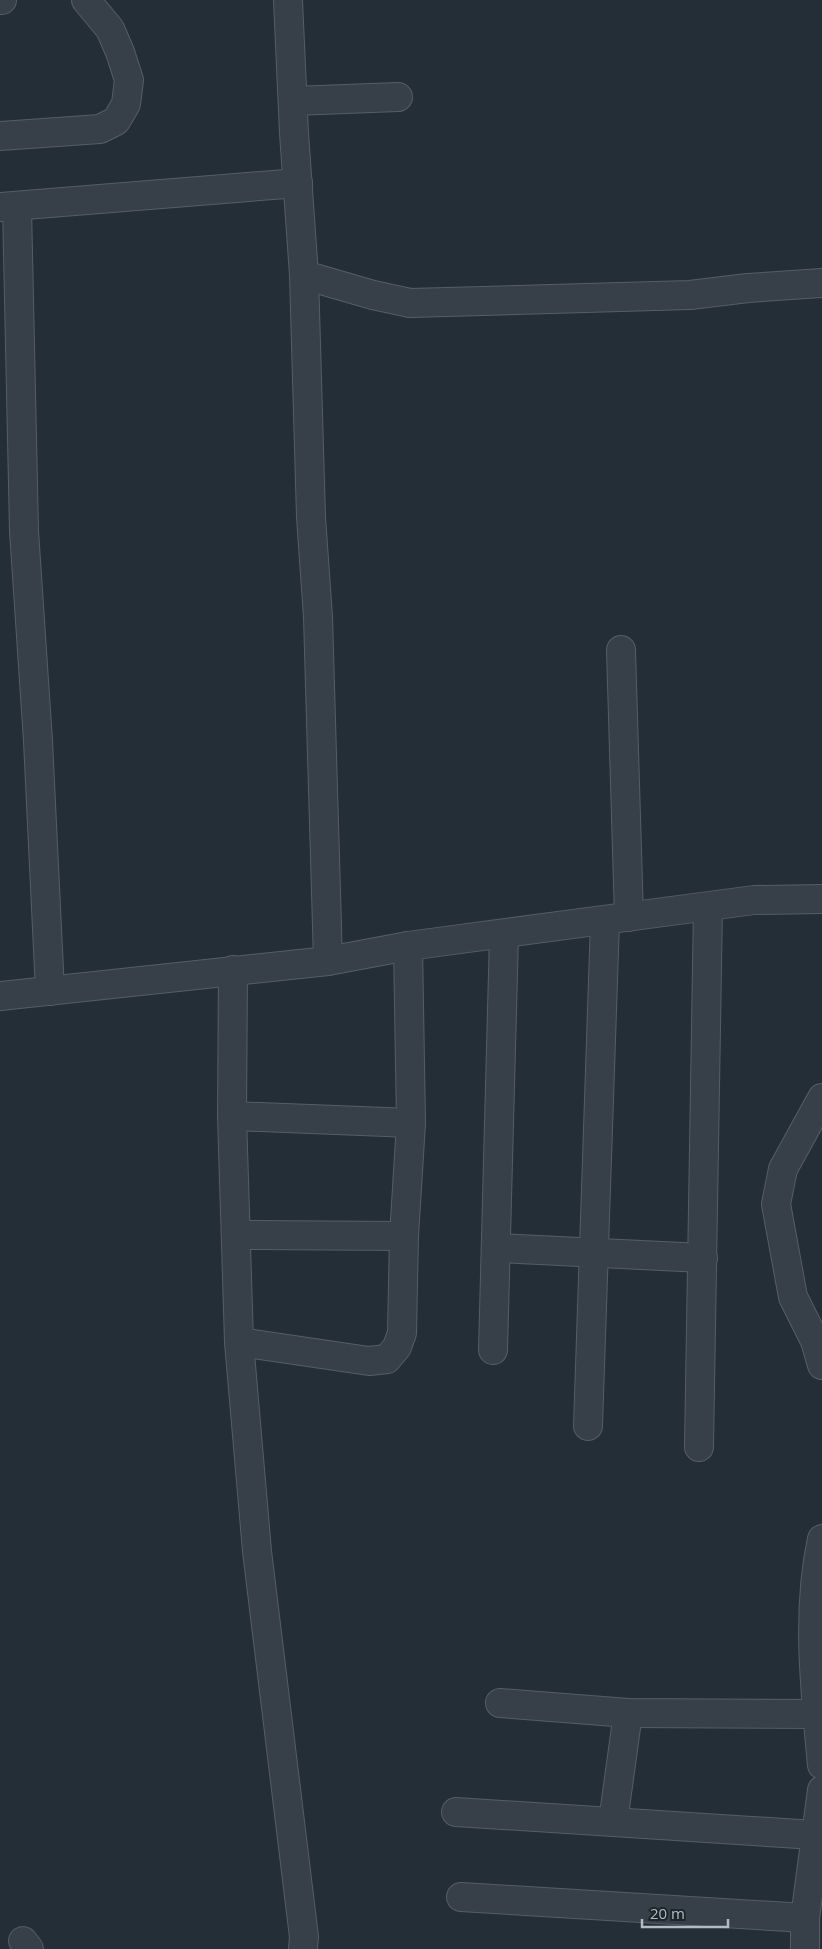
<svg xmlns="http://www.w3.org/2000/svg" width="822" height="1949" viewBox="0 0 822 1949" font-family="'Open Sans',sans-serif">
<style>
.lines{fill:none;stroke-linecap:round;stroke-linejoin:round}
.minor-casing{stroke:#555e66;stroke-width:30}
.minor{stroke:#374048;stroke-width:28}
</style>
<rect width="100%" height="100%" fill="#242e37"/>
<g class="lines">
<g class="minor-casing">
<g id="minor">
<path d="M0 0H2"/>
<path d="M288 0 294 133 304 275 311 517 318 617 328 961"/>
<path d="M293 101 398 97"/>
<path d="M0 136 100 129 116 121 126 104 129 80 120 52 110 29 86 0"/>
<path d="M17 206 24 531 38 741 50 991"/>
<path d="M0 207 298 183"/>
<path d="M304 275 373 295 410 303 690 295 748 288 822 283"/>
<path d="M621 650 629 917"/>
<path d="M233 970 232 1116 239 1342 257 1551 304 1937 303 1949"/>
<path d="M0 996 328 961 408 946 754 900 822 899"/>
<path d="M822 1098 783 1169 776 1204 793 1297 815 1341 822 1365"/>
<path d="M232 1116 411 1123"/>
<path d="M236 1235 404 1236"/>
<path d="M496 1248 703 1258"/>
<path d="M239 1342 369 1361 387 1359 397 1347 402 1333 404 1236 411 1123 408 946"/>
<path d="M493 1350 504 935"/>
<path d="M588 1426 605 921"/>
<path d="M699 1447 708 907"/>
<path d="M822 1539C806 1613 815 1689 822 1765"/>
<path d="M500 1703 628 1713 817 1714"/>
<path d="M456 1812 815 1835"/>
<path d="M613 1822 628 1713"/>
<path d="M461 1897 805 1918"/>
<path d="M23 1941 29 1949"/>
<path d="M805 1949V1918L822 1790"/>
</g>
</g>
<use href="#minor" class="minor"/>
</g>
<path d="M642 1919v8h86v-8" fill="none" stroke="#b2bbc4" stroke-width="2.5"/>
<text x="650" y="1919" font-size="15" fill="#b2bbc4" stroke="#1d252c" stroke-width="4" paint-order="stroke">20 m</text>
</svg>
